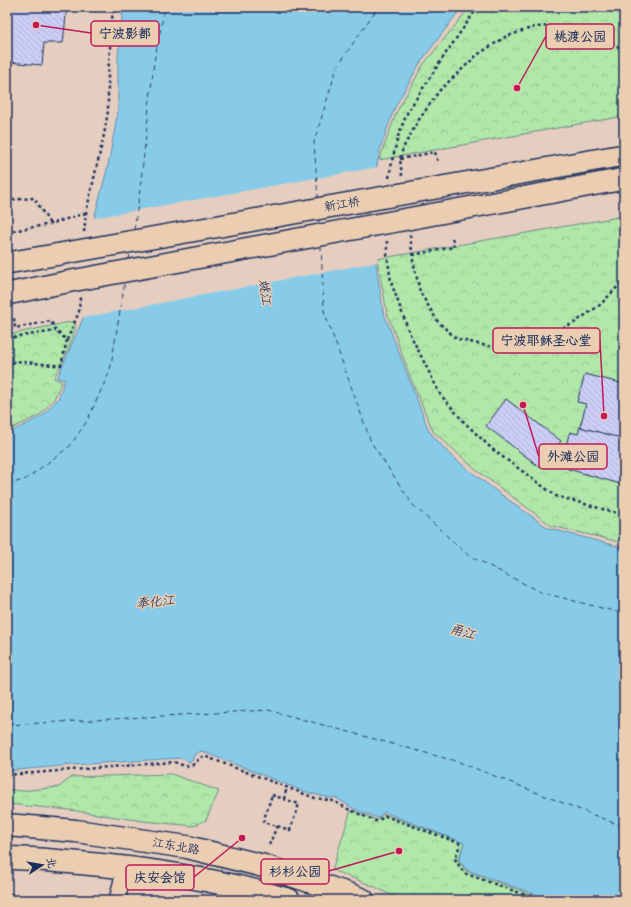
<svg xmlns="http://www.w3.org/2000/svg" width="631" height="907" viewBox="0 0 631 907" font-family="'Architects Daughter','LXGW WenKai TC',sans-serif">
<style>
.forest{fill:url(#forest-crowns);stroke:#668b84}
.water{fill:#88cbe9;stroke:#5c8db1}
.pier{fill:#e5cec0}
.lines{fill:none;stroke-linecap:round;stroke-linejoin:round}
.ferry{stroke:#263f6c;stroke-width:1;stroke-dasharray:5 4;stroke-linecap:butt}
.building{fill:url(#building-back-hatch);stroke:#1b2f5e}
.street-casing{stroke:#1b2f5e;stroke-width:18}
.secondary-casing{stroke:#1b2f5e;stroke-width:24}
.primary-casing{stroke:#1b2f5e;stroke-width:25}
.path{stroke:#1b2f5e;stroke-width:2.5;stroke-dasharray:3 3;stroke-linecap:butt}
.street{stroke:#ebceb2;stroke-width:15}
.secondary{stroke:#ebceb2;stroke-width:21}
.primary{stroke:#ebceb2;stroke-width:22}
.secondary-bridge-casing{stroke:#1b2f5e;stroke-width:24;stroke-linecap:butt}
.secondary-bridge{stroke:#ebceb2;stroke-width:21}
.labels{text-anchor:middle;stroke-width:3;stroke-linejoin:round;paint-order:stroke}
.street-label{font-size:12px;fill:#1b2f5e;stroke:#ebceb2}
.water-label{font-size:13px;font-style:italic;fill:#263f6c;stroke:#ebceb2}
.leader{fill:none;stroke:#c2185b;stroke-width:1.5}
.callout-dot{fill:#c2185b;stroke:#ebceb2;stroke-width:1.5}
.callout{fill:#ebceb2;stroke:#c2185b;stroke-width:1.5}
.callout-label{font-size:13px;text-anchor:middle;font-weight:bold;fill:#1b2f5e}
</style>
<defs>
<pattern id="forest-crowns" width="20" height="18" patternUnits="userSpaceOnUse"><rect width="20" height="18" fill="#b1e7a9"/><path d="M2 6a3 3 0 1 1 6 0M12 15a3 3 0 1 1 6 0" fill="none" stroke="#98c694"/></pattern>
<pattern id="building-back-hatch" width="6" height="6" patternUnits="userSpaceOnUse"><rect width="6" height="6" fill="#cdcef6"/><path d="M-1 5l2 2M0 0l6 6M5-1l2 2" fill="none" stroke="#afb1d5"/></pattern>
</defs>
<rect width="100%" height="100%" fill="#e5cec0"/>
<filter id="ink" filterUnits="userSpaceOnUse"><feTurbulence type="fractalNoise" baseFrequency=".025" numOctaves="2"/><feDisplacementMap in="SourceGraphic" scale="8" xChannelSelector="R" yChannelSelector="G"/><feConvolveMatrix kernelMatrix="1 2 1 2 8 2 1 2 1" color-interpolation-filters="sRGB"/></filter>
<g filter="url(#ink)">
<g class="forest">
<path d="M470 7H624V116L379 160 397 111 423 65Z"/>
<path d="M624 216V543L552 526 476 470 433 431 411 379 387 313 377 259Z"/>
<path d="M75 321C79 331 59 368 54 378L62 382 54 399 40 415 7 431V335Z"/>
<path d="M171 774 219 791 206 820 194 826 143 821 70 810 7 804V789L20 791 59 787 72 777Z"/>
<path d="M351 810 377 820 384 814 464 843 458 860 466 871 546 900H401L373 886 332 870Z"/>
</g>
<path class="water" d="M123 7H462L420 63 395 107 380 149 370 203 373 243 383 311 429 431 451 456 492 488 548 528 624 548V900H551L467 870 459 860 464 843 384 812 378 818 356 810 336 798 325 797 303 791 201 751 193 756V760L190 762 180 758 72 765 7 771V434L42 416 58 399 65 380 57 378 82 321 89 300 93 266 95 215 108 166 118 111V58Z"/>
<path class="pier" d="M378 167 372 203 378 262 81 318 87 299 91 266 93 218Z"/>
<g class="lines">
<g class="ferry">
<path d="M318 199 314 142 337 67 378 7"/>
<path d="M319 218V225"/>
<path d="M134 230 140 190 154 62 165 7"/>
<path d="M321 246 324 311 371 442 413 505 468 555 540 592 617 612H624"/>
<path d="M129 260 130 253"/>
<path d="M7 485 26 479 70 446 87 421 110 371 125 281"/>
<path d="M7 725 268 710 459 762 624 827"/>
</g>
</g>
<g class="building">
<path d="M7 7H67L63 43H44L42 65 7 62Z"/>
<path d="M585 374 624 384V429L621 439 580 427 586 404 577 402Z"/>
<path d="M506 399 561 441 541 468 486 426Z"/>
<path d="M580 427 624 439V485L568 469 573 450 565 448 570 432 578 434Z"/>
<path d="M7 893 13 894V900H7Z"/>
<path d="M41 896 66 898 65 900H41Z"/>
</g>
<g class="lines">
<g class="street-casing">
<path id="street" d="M117 900 125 867"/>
</g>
<g class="secondary-casing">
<g id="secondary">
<path d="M7 263 60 254"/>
<path d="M7 294 66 282"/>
</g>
</g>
<g class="primary-casing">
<g id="primary">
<path d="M7 825 76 831 187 847 264 866 348 894 363 900"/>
<path d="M7 858C31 858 55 861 80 863 150 869 221 880 289 900"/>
</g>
</g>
<g class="path">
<path d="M400 159 435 152 438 163"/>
<path d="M402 176 400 159 403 148 418 121 439 91 477 55 505 37 534 27 570 25 603 36 624 51"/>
<path d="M389 178 392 161 399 133 408 111 446 53 478 7"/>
<path d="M7 202 11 200 34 198 50 224"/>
<path d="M7 232 50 224 86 213"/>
<path d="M84 232 86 213 104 135 108 111V75L113 7"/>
<path d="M410 235 413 260 420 292 438 322 457 339 487 346 506 347 520 344 548 335 574 323 600 305 624 280"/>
<path d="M387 241V254L391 282 409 332 440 394 463 421 492 449 556 496 624 515"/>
<path d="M413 255 454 247 452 237"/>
<path d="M7 338 56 331"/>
<path d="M67 340 79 312 80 297"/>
<path d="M7 366 16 361 52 365H61L67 340 56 331 51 321 15 328 14 318"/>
<path d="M7 775 174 762C178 763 183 766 187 766 195 767 197 758 204 756L315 798 333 801 348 809 375 821H378L385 816 459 843 460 845 455 858 456 861 464 873 539 900"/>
<path d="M272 795 299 804 290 830 263 822Z"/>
<path d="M284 799 287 787"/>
<path d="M269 845 277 826"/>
</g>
<use href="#street" class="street"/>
<use href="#secondary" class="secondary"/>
<use href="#primary" class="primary"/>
<g class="secondary-bridge-casing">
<g id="secondary-bridge">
<path d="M60 254 624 155"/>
<path d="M66 282 624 179"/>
</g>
</g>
<use href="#secondary-bridge" class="secondary-bridge"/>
</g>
</g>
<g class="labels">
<g class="street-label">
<text transform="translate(342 204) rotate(-10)" y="4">新江桥</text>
<text transform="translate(176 846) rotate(10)" y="4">江东北路</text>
</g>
<g class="water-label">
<text transform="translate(266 292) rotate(83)" y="5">姚江</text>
<text transform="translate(155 601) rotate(-6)" y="5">奉化江</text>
<text transform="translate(463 631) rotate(16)" y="5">甬江</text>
</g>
</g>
<path class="leader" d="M36 25L91 33M517 88L546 36M604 416L600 341M523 405L539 457M399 851L329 871M242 838L194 877"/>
<g class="callout-dot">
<circle cx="36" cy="25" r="4"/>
<circle cx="517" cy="88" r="4"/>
<circle cx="604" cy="416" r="4"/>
<circle cx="523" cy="405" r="4"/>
<circle cx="399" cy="851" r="4"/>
<circle cx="242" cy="838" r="4"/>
</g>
<g class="callout">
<rect x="91" y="21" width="68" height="25" rx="4"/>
<rect x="546" y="24" width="68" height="25" rx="4"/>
<rect x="493" y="328" width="107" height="25" rx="4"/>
<rect x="539" y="444" width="68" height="25" rx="4"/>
<rect x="261" y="859" width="68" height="25" rx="4"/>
<rect x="126" y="865" width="68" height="25" rx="4"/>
</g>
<g class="callout-label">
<text x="125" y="38">宁波影都</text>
<text x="580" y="41">桃渡公园</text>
<text x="546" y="345">宁波耶稣圣心堂</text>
<text x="573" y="461">外滩公园</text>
<text x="295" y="876">杉杉公园</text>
<text x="160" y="882">庆安会馆</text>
</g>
<rect width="631" height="907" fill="none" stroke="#ebceb2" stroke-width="24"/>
<rect x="12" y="12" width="607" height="883" fill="none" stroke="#1b2f5e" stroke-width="1.5" filter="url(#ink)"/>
<g transform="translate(42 865) rotate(78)" stroke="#ebceb2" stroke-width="3" paint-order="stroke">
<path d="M0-3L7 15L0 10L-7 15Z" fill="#1b2f5e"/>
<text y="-6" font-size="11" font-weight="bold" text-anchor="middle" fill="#1b2f5e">北</text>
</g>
</svg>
